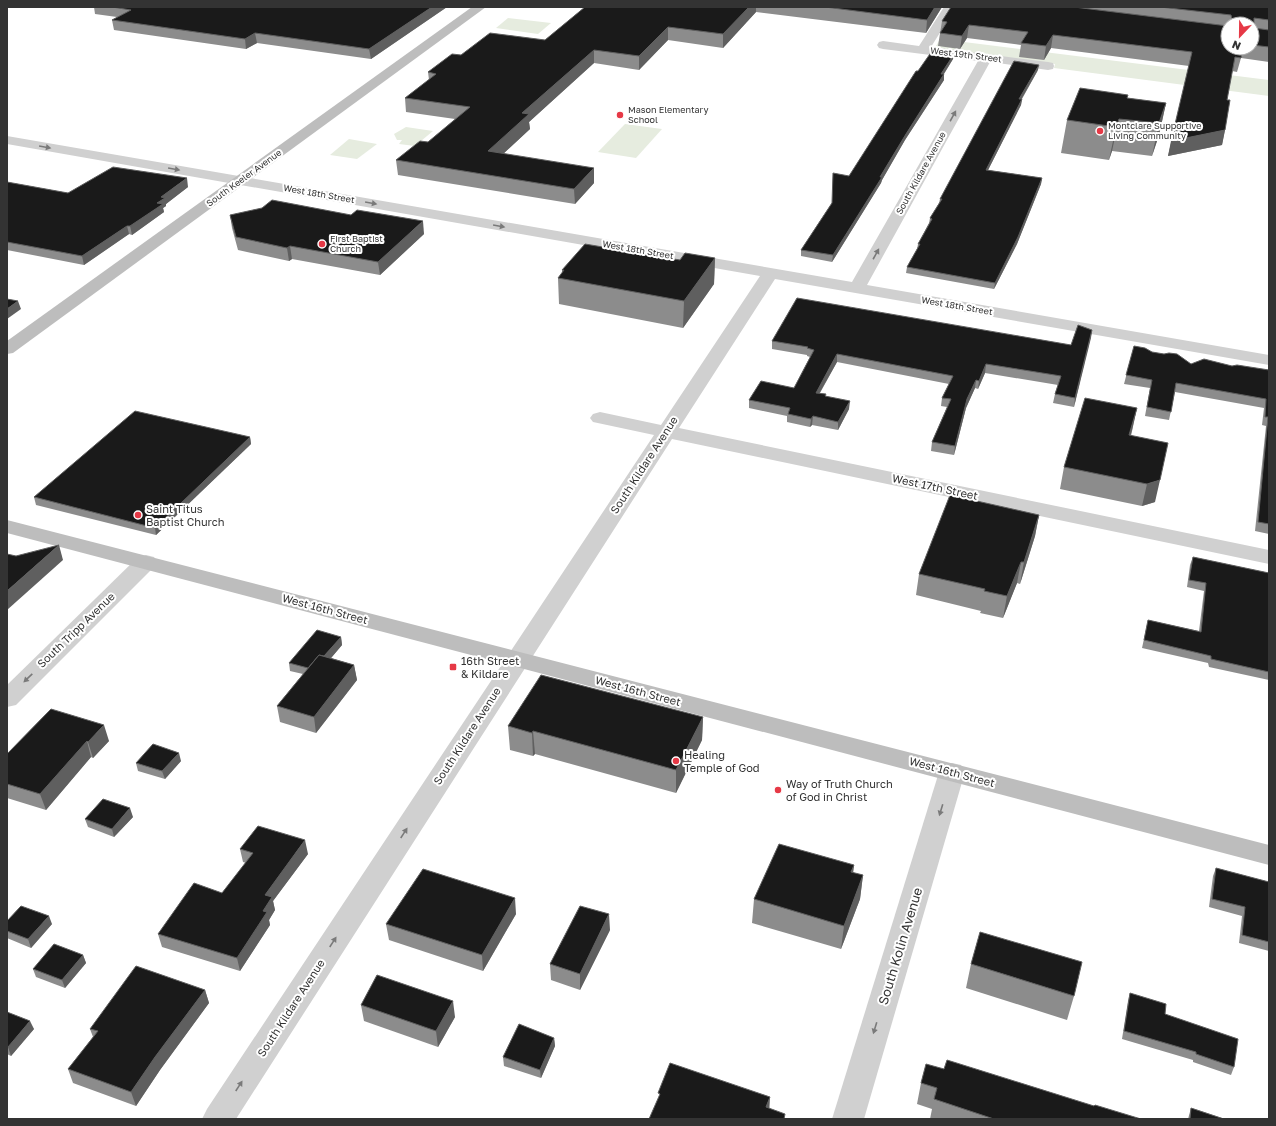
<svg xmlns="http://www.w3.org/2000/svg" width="1276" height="1126" viewBox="0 0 1276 1126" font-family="'Golos Text',sans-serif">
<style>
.green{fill:#e6ecdf}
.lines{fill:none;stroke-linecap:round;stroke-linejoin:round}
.street{fill:#d0d0d0;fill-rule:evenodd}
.secondary{fill:#bdbdbd;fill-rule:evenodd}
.wall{fill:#8c8c8c;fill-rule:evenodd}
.shaded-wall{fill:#5f5f5f}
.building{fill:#1a1a1a;stroke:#5f5f5f}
.oneway{fill:#7a7a7a}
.poi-dot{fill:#e63946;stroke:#fff;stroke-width:1.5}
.labels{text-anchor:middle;stroke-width:4;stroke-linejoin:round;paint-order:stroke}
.far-street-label{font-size:9px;fill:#333;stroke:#fff}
.far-poi-label{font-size:9px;fill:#333;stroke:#fff;text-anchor:start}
.street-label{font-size:11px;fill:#333;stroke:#fff}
.poi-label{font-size:11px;fill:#333;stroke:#fff;text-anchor:start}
.near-street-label{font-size:13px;fill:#333;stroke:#fff}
</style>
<rect width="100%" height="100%" fill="#fff"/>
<g class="green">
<path d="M508 18 551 23 538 34 496 28Z"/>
<path d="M940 39 1269 80V96L1054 68 1055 64 942 50 936 46Z"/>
<path d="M625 124 662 129 636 158 598 152Z"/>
<path d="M406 127 433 131 415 146 399 144 402 140H397L394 134Z"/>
<path d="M349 139 377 144 357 159 330 155Z"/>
</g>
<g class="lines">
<g class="street">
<path d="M944 7H956L931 47 1048 62 1053 63 1054 66 1053 69 1048 70 990 62 867 285 1269 355V365L775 279 679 428 1269 550V564L672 439 236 1119H202L207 1109 654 435 593 422 590 418 593 414 600 412 661 425 760 276 7 144V136L852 282 978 61 883 49 879 48 877 45 879 42 883 41 919 46Z"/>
<path d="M146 555 154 557 157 562 154 567 16 705 7 707V685L138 557Z"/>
<path d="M952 763 961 765 965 772 864 1119H832L939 772 943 765Z"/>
</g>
<g class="secondary">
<path d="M472 7H486L13 353 7 354V341Z"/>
<path d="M7 520 1269 845V865L7 533Z"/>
</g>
</g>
<g class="wall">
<path d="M94 7H447L371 59 257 43 246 49 114 30 112 20 117 17 95 14Z"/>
<path d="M585 7H942L926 33 756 12 723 48 668 40 639 70 594 63 529 122 530 129 503 154 594 183 575 204 398 175 396 160 428 142 455 119 406 112 405 98 429 80 428 72 461 55 545 40Z"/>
<path d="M951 7H1269V62L1241 58 1237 72 1232 71 1227 100 1225 130 1222 145 1168 156 1189 66 1051 48 1044 60 1019 57 1021 45 967 38 960 49 938 46 942 21ZM1228 24H1252V48H1228Z"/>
<path d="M954 54 953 59 944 74V80L905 140 882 180 881 183 832 262 801 256V250L918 71Z"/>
<path d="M1038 70 1022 99 1021 105 988 170 1042 178 1041 184 1017 244 994 289 906 273 907 267 917 249 918 244 929 223 930 218 939 203 940 199Z"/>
<path d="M1128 95 1127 98 1166 103 1159 135 1152 156 1112 151 1109 160 1061 153 1067 120Z"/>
<path d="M7 182 68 193 188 187 166 204V206L163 208 164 212 132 235 129 234 84 265 7 250Z"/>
<path d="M230 215 424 234 380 275 292 259 289 261 238 250 232 228Z"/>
<path d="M715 258 714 284 683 328 559 304 558 278 562 273V270L680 260Z"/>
<path d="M1092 330 1074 407 1053 403 1055 394 1058 385 985 373 978 389 975 388 966 408 954 455 931 451 932 442 947 407 941 406 942 398 949 384 837 362 820 393 849 409 838 430 812 425 810 427 787 422V416L749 408V400L794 388 810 357 807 356V355L772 349V341L1071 345Z"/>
<path d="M1134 346 1152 352 1191 364 1232 366 1269 370V534L1255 531 1266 426 1262 425 1264 408 1175 392 1169 420 1145 416 1150 388 1124 384Z"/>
<path d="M1137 408 1131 436 1155 502 1142 506 1060 489 1064 467Z"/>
<path d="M250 437 251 444 156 535 36 505 34 497Z"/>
<path d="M1039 515 1035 536 1020 584 1017 583 1003 618 980 613 981 611 916 595 919 574Z"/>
<path d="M1193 557 1269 573V680L1209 667 1208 663 1142 648 1148 620 1199 631 1204 591 1187 587 1190 565Z"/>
<path d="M341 637 342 645 331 658 354 665 357 680 316 733 280 722 277 706 303 674 290 671 289 663Z"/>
<path d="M51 709 109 741 93 758 91 757 46 810 7 798V754Z"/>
<path d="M703 717 702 740 676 793 535 754 533 756 510 750 508 726Z"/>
<path d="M181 761 165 779 138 771 136 763Z"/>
<path d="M133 817 114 837 88 827 85 819Z"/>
<path d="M240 849 308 854 273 901 275 910 269 920 270 925 240 971 162 947 158 934 222 893 246 863 243 862Z"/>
<path d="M854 865 853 873 863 875 860 899 841 949 752 923 754 899Z"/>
<path d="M1216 868 1269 882V951L1239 943 1242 916 1209 907 1213 876Z"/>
<path d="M516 914 483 971 389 940 386 924Z"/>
<path d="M7 921 52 924 31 948 7 938Z"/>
<path d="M610 930 580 990 551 980 550 964Z"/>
<path d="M83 955 86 963 65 988 36 977 33 969Z"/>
<path d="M971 964 1074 996 1067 1020 966 988Z"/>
<path d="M205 990 209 1003 160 1070 136 1106 73 1083 68 1069 93 1037 90 1029Z"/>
<path d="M1130 993 1165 1014 1234 1067 1231 1075 1193 1062V1060L1122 1039 1128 1001Z"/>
<path d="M361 1005 455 1017 438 1047 364 1021Z"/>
<path d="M7 1012 34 1029 11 1056 7 1054Z"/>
<path d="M554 1038 555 1046 541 1078 504 1066 503 1057Z"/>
<path d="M944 1069 1094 1106 1141 1119H930L932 1109 917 1104 921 1083Z"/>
<path d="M1191 1108 1224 1119H1188Z"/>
</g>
<g class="shaded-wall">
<path d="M432 7H447L371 59 369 49Z"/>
<path d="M749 7H756V12L723 48V34Z"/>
<path d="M935 7H942L926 33 927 20Z"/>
<path d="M969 25 967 38 960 49 962 36Z"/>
<path d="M668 27V40L639 70V56Z"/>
<path d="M255 33 257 43 246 49 245 39Z"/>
<path d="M1053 35 1051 48 1044 60 1046 46Z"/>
<path d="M594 50V63L529 122 530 129 489 167 488 151 522 113Z"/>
<path d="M954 54 953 59 940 80 941 74Z"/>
<path d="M1039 65 1038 70 1018 105 1019 99Z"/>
<path d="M944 74V80L905 140 882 180 881 183 832 262 833 255 906 134Z"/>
<path d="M1022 99 1021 105 985 176 986 170Z"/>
<path d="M1166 103 1159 135 1152 156 1159 123Z"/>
<path d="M1119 119 1112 151 1109 160 1116 127Z"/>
<path d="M1225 130 1222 145 1168 156 1171 141Z"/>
<path d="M594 168V183L575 204 574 189Z"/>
<path d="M187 178 188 187 166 204V206L163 208 164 212 132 235 130 226 157 203 161 197Z"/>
<path d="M1042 178 1041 184 1017 244 994 289 995 283Z"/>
<path d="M423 221 424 234 380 275 378 262Z"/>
<path d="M127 226 129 234 84 265 82 256Z"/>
<path d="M290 246 292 259 289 261 287 248Z"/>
<path d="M715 258 714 284 683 328 684 301Z"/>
<path d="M18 301 21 309 7 319V309Z"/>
<path d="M1092 330 1091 338 1074 407 1075 398Z"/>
<path d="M837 354V362L815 401 816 393Z"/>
<path d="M986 364 985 373 978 389 979 381Z"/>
<path d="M976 380 975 388 966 408 954 455 955 446 967 399Z"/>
<path d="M850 401 849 409 838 430V422Z"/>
<path d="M1137 408 1132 430 1124 457 1129 435Z"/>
<path d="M813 416 812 425 810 427 811 419Z"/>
<path d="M250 437 251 444 156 535 155 528Z"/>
<path d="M1160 480 1155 502 1142 506 1147 484Z"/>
<path d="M1039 515 1035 536 1020 584 1024 562Z"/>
<path d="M59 545 63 560 7 610V591Z"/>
<path d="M1021 562 1017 583 1003 618 1007 596Z"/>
<path d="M341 637 342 645 315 677 313 669Z"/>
<path d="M354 665 357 680 316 733 314 717Z"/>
<path d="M703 717 702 740 676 793V770Z"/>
<path d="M104 725 109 741 93 758 88 742Z"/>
<path d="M533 731 535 754 533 756 532 733Z"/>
<path d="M87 741 91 757 46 810 40 794Z"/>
<path d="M179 753 181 761 165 779 162 771Z"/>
<path d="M130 808 133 817 114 837 112 829Z"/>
<path d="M305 840 308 854 273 901 275 910 269 920 270 925 240 971 237 958 263 911 265 895Z"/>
<path d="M854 865 851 889V872Z"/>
<path d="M863 875 860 899 841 949 844 926Z"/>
<path d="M515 898 516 914 483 971 482 955Z"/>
<path d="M609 914 610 930 580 990V974Z"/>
<path d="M49 916 52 924 31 948 28 939Z"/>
<path d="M83 955 86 963 65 988 62 980Z"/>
<path d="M205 990 209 1003 160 1070 136 1106 131 1092 155 1057Z"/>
<path d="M453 1001 455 1017 438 1047 436 1031Z"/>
<path d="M30 1021 34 1029 11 1056 8 1047Z"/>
<path d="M554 1038 555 1046 541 1078 540 1070Z"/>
<path d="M770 1097 769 1115 766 1107Z"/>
</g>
<g class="building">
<path d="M112 7H432L369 49 255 33 245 39 112 20 131 10Z"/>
<path d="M585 7H749L723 34 668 27 639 56 594 50 522 113 529 114 488 151 594 168 574 189 396 160 420 141 428 142 470 107 405 98 436 74 428 72 452 54 461 55 490 33 545 40Z"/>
<path d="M825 7H935L927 20Z"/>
<path d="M951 7H1074L1228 26V48H1243L1241 58 1235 57 1227 100H1230L1225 130 1171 141 1192 52 1053 35 1046 46 1021 43 1028 32 969 25 962 36 940 33 947 22 942 21Z"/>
<path d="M1160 7H1269V20L1254 18V28L1269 30V47L1252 45V24H1233L1231 15Z"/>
<path d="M932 51 954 54 941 74H944L906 134 880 177H882L833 255 801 250 832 203 833 173 849 176 916 71H918Z"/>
<path d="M1014 61 1039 65 1019 99H1022L986 170 1042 178 1018 237 995 283 907 267 920 244H918L932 219 930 218 942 199H940Z"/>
<path d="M1080 88 1128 95 1127 98 1166 103 1159 123 1119 119 1116 127 1067 120Z"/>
<path d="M113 167 187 178 161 197 165 198 157 203 163 204 130 226H127L82 256 7 242V182L68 193Z"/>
<path d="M272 200 351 215 357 210 423 221 378 262 290 246 287 248 236 237 230 215 262 208Z"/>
<path d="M585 244 680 260 685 253 715 258 684 301 558 278 564 270H562Z"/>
<path d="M797 298 1071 345 1078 325 1092 330 1075 398 1055 394 1061 376 986 364 979 381 976 380 967 399 955 446 932 442 951 399 942 398 953 376 837 354 816 393 826 394 825 396 850 401 838 422 813 416 811 419 788 414 790 408 749 400 761 381 794 388 814 350 807 348 808 347 772 341Z"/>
<path d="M7 299 18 301 7 309Z"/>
<path d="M1134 346 1145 348 1152 352 1164 354 1169 353 1177 354 1191 364 1204 359 1232 366 1237 365 1269 370V524L1258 522 1268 417H1265L1266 399 1176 383 1171 412 1147 407 1152 380 1126 375Z"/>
<path d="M1085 398 1137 408 1129 435 1168 443 1160 480 1147 484 1064 467Z"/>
<path d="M135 411 250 437 155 528 34 497Z"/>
<path d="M950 495 1039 515 1024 562H1021L1007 596 984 591 985 589 919 574Z"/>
<path d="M59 545 7 591V554L16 556Z"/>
<path d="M1193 557 1269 573V672L1211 659V656L1144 640 1148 620 1201 632 1206 583 1189 580Z"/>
<path d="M317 630 341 637 324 656 319 655 308 668 289 663Z"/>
<path d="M319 655 354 665 314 717 277 706Z"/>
<path d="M541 675 703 717 676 770 533 731 532 733 508 726Z"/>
<path d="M51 709 104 725 88 742 87 741 40 794 7 784V754Z"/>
<path d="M153 744 179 753 162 771 136 763Z"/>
<path d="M103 799 130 808 112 829 85 819Z"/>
<path d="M258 826 305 840 265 895 272 897 263 911 267 912 237 958 158 934 194 883 222 893 253 853 240 849Z"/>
<path d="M779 844 854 865 851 872 863 875 844 926 754 899Z"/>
<path d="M1216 868 1269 882V942L1242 935 1245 907 1212 899Z"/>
<path d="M423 869 515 898 482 955 386 924Z"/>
<path d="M21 906 49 916 28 939 7 931V921Z"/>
<path d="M580 906 609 914 580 974 550 964Z"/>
<path d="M980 932 1082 962 1074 996 971 964Z"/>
<path d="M54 944 83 955 62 980 33 969Z"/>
<path d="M136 966 205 990 155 1057 131 1092 68 1069 98 1031 90 1029Z"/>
<path d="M377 975 453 1001 436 1031 361 1005Z"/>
<path d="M1130 993 1166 1004 1165 1014 1238 1039 1234 1067 1196 1054V1052L1124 1031Z"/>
<path d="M7 1012 30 1021 8 1047H7Z"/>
<path d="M519 1024 554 1038 540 1070 503 1057Z"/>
<path d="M947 1060 1094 1106 1095 1105 1141 1119H994L934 1099 937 1088 921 1083 926 1064 944 1069Z"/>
<path d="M670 1063 770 1097 766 1107 785 1114 784 1119H649L660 1094 658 1093Z"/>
<path d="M1191 1108 1224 1119H1190Z"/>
</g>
<defs><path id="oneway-solid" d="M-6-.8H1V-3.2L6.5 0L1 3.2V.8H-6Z"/></defs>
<g class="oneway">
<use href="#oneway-solid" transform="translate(953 116) rotate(-61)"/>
<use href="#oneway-solid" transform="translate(45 147) rotate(10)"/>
<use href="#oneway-solid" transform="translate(174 169) rotate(10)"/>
<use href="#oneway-solid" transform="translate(371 203) rotate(10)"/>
<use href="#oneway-solid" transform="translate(499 226) rotate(10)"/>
<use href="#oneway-solid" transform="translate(876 254) rotate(-61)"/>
<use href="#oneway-solid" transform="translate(28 678) rotate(136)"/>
<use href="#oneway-solid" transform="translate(941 810) rotate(107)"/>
<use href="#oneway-solid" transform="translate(404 833) rotate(-57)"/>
<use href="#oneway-solid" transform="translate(333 942) rotate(-57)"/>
<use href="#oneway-solid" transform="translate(875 1028) rotate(107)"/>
<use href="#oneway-solid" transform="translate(239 1086) rotate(-57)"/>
</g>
<g class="poi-dot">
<circle cx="620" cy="115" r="4"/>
<circle cx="1100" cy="131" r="4"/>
<circle cx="322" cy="244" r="4"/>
<circle cx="138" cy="515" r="4"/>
<rect x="449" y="663" width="8" height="8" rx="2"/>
<circle cx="676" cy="761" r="4"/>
<circle cx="778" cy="790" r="4"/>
</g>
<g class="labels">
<g class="far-street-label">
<text transform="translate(966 55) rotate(7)" y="3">West 19th Street</text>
<text transform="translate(921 173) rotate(-61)" y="3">South Kildare Avenue</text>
<text transform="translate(244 178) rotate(-36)" y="3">South Keeler Avenue</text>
<text transform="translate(319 194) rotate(10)" y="3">West 18th Street</text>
<text transform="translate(638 250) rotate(10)" y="3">West 18th Street</text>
<text transform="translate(957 306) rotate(10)" y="3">West 18th Street</text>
</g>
<g class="far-poi-label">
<text x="628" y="113">Mason Elementary<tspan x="628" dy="10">School</tspan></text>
<text x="1108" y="129">Montclare Supportive<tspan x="1108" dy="10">Living Community</tspan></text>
<text x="330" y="242">First Baptist<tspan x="330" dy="10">Church</tspan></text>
</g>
<g class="street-label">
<text transform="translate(644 465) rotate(-57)" y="4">South Kildare Avenue</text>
<text transform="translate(935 487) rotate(12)" y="4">West 17th Street</text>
<text transform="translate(325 609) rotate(15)" y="4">West 16th Street</text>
<text transform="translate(76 630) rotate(-44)" y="4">South Tripp Avenue</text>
<text transform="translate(638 691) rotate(15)" y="4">West 16th Street</text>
<text transform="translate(467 736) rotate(-57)" y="4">South Kildare Avenue</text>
<text transform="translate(952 772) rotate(15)" y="4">West 16th Street</text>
<text transform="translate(291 1008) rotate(-57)" y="4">South Kildare Avenue</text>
</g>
<g class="poi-label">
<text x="146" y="513">Saint Titus<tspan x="146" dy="13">Baptist Church</tspan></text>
<text x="461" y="665">16th Street<tspan x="461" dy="13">&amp; Kildare</tspan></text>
<text x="684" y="759">Healing<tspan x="684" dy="13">Temple of God</tspan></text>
<text x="786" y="788">Way of Truth Church<tspan x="786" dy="13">of God in Christ</tspan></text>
</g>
<g class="near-street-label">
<text transform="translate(900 946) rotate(-73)" y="5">South Kolin Avenue</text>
</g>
</g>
<rect width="1276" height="1126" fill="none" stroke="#333333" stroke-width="16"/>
<g transform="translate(1240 36) rotate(202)"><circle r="19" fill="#ffffff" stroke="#adadad"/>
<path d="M0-3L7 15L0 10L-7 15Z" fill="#e63946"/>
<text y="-6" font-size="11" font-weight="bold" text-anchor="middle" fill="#333333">N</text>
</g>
</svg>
